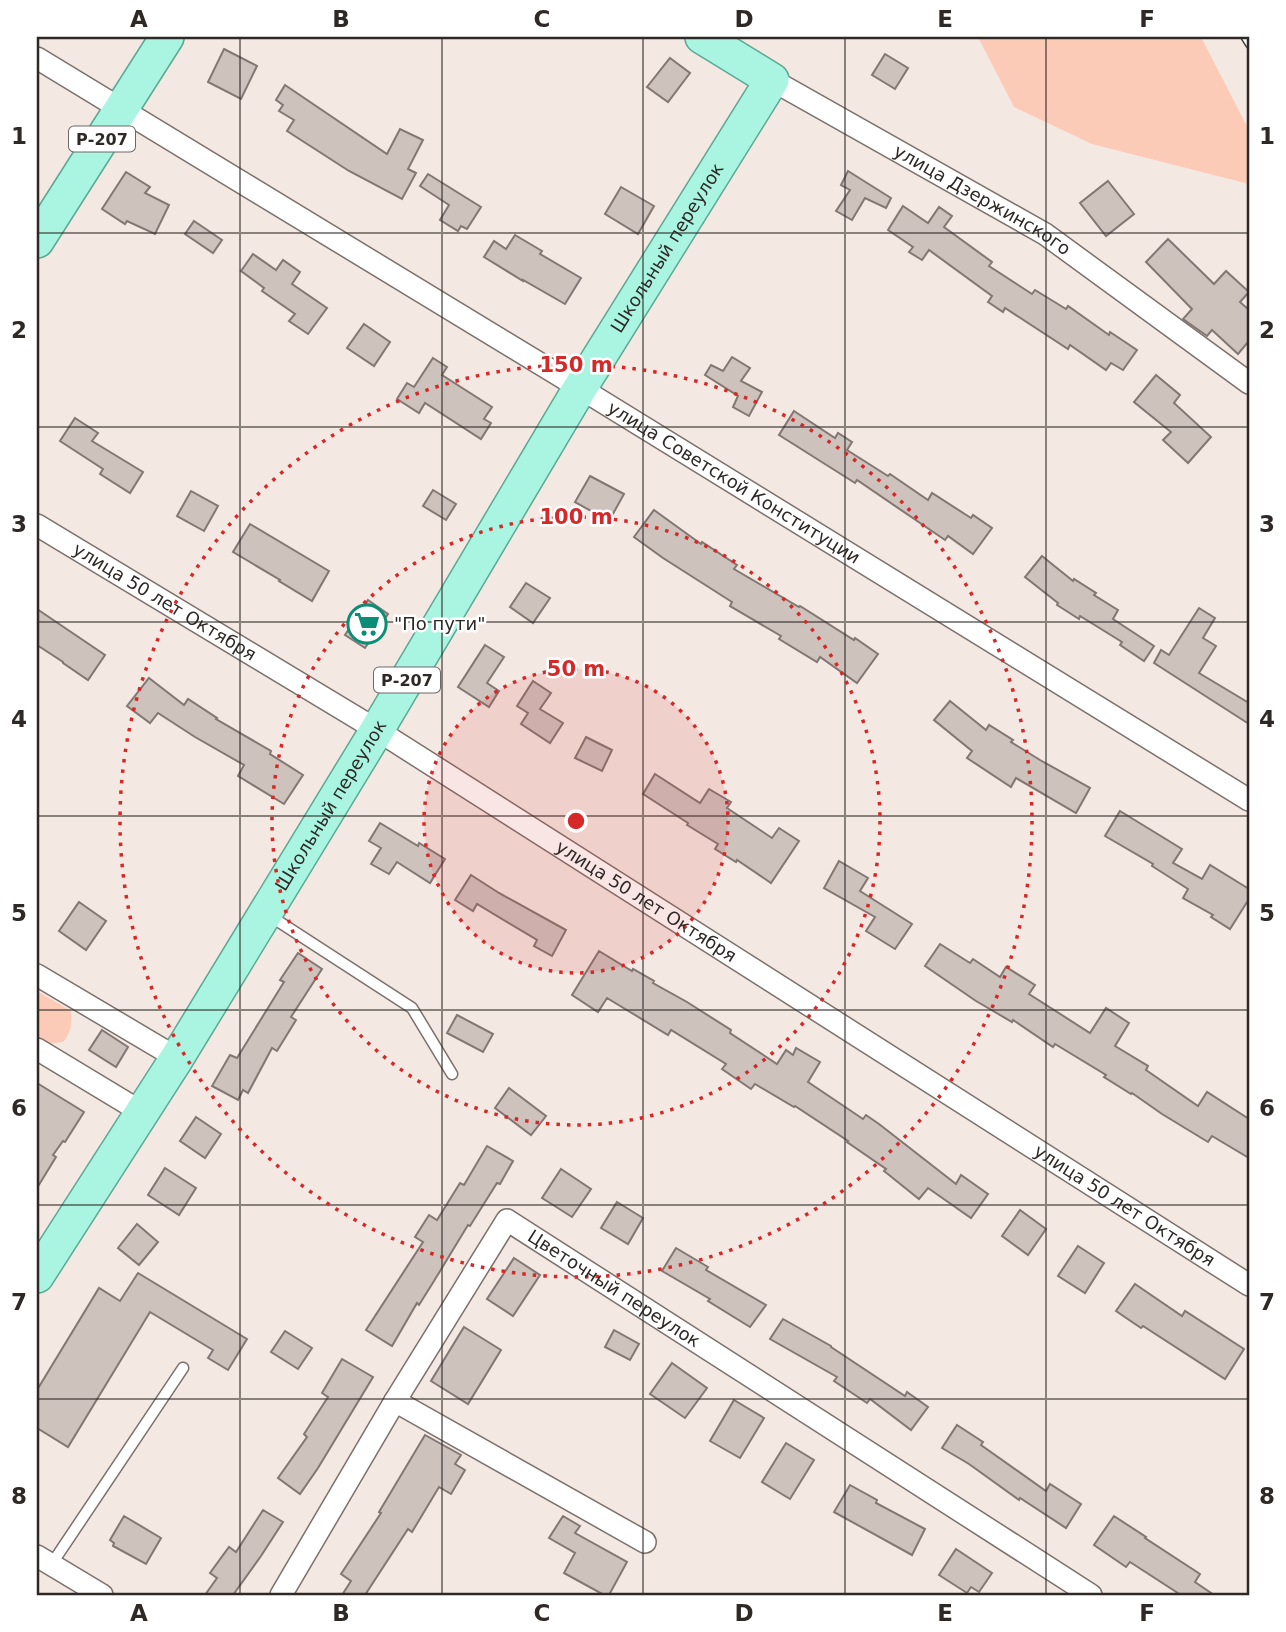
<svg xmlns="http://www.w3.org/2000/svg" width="1286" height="1632" viewBox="0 0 1286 1632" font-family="'DejaVu Sans',sans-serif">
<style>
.green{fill:#fccbb7}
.building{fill:#cec2bd;stroke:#827773;stroke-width:2}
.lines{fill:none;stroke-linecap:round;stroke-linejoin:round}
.lane-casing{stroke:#7b706b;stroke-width:13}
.street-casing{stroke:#7b706b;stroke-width:24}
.primary-casing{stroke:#5aa993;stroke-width:36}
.lane{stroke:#fff;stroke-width:10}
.street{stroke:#fff;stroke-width:21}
.primary{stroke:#aaf5e1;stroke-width:33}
.rail-casing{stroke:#433e3b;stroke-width:8}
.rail{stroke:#fff;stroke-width:5;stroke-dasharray:16;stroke-linecap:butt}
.grid{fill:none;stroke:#2e2927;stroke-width:2;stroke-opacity:0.55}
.ring{fill:none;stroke:#d62828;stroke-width:3.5;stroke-dasharray:3.5 7}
.labels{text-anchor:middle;stroke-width:5;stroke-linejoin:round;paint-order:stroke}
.shield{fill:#fff;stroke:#6d6968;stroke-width:2}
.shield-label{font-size:16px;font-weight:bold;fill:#2e2927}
.street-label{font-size:18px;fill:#2e2927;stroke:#fff}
.poi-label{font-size:18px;fill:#2e2927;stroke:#fff;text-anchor:start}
.centre{fill:#d62828;stroke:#fff;stroke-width:3.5}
.ring-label{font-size:21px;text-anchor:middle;font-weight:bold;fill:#d62828;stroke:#fff;stroke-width:5;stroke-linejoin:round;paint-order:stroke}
.neatline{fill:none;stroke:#2e2927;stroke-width:2.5}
.grid-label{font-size:23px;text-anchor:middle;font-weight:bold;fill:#2e2927}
</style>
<rect width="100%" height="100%" fill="#f4e8e2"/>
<g class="green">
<path d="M978 37H1201L1249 130V184L1092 144 1014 107Z"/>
<path d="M37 991 71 1011C72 1024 71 1033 63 1042L49 1044 37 1037Z"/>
</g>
<g class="building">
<path d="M224 49 257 66 241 99 208 82Z"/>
<path d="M885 54 908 68 895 89 872 75Z"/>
<path d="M670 58 690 73 668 102 647 87Z"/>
<path d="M285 85 387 154 400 129 423 140 408 169 416 173 402 199 349 171 287 131 294 120 279 111 283 105 276 100Z"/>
<path d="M848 171 891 198 886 208 865 198 852 220 836 211 850 190 841 185Z"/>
<path d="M126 172 150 187 145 193 169 205 155 234 127 221 125 224 102 209Z"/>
<path d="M428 174 481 207 467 229 461 226 458 231 440 220 449 205 420 186Z"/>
<path d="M1108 181 1134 214 1106 236 1080 203Z"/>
<path d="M621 187 654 206 638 234 605 214Z"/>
<path d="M903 206 928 223 939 207 952 216 944 227 992 262 989 266 1032 294 1035 290 1066 309 1068 306 1109 335 1110 332 1137 350 1123 370 1111 363 1106 370 1070 345 1068 349 1005 308 1003 312 988 302 992 296 929 250 922 260 909 252 913 247 888 230Z"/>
<path d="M194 221 222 240 213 253 185 234Z"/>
<path d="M515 235 542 251 540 254 581 278 565 304 523 280V281L484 257 494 241 506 249Z"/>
<path d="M1168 239 1214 284 1226 271 1249 292 1240 302 1249 310V341L1238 354 1212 330 1207 336 1183 319 1192 309 1146 262Z"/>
<path d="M253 254 276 270 283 260 300 272 292 284 327 308 308 334 289 321 295 314 262 291 264 288 241 271Z"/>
<path d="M364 324 390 342 374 366 347 348Z"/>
<path d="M732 357 750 368 741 381 762 392 749 416 733 407 738 396 705 375 711 365 723 371Z"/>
<path d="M433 358 447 367 442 375 492 407 484 419 491 423 481 439 425 403 419 413 397 399 407 383 414 387Z"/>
<path d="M1156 375 1180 395 1174 403 1211 437 1188 463 1163 440 1171 432 1134 402Z"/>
<path d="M794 411 835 438 838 433 852 442 847 450 888 476 890 474 928 500 932 493 971 518 973 515 992 528 973 554 948 536 945 540 857 480 855 483 779 435Z"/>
<path d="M75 418 98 433 92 441 143 472 130 493 100 474 103 469 60 441Z"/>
<path d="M590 476 624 494 609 521 575 502Z"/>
<path d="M433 490 456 504 446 520 423 506Z"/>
<path d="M191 491 218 506 204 531 177 516Z"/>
<path d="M654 510 701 544 702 542 737 565 734 569 799 607 800 606 854 640 855 638 878 654 857 683 820 657 817 662 779 639 781 636 730 606 732 602 663 558 634 537Z"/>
<path d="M250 524 329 571 312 601 279 581 280 580 233 552Z"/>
<path d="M1042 556 1073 581 1074 579 1096 593 1094 595 1118 610 1113 619 1154 646 1144 661 1120 645 1122 642 1080 616 1079 619 1057 605 1058 603 1025 577Z"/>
<path d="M526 583 550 598 533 623 510 607Z"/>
<path d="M368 600 388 614 365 648 345 635Z"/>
<path d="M1199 608 1215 618 1203 638 1216 646 1199 673 1249 703V724L1154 663 1161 650 1169 655Z"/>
<path d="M37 609 105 655 88 680 63 663V662L37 645Z"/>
<path d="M485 645 504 657 487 683 499 691 489 707 458 687Z"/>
<path d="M149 678 184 705 188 699 217 718 216 719 271 751 270 754 303 775 284 804 238 776 244 765 195 737 158 713 150 723 127 706Z"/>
<path d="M533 681 551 693 540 709 563 723 550 743 521 724 528 713 517 706Z"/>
<path d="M950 701 986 730 989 725 1013 740 1011 742 1040 760 1090 788 1076 813 1016 778 1011 787 967 758 972 751 934 720Z"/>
<path d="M586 737 612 750 602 771 575 758Z"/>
<path d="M655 774 700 803 709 789 731 802 727 808 772 838 779 828 799 841 771 883 737 860 736 862 715 849 718 844 687 825 688 823 643 794Z"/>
<path d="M1120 811 1182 849 1173 863 1202 879 1210 865 1249 889V899L1230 929 1211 917 1213 915 1183 898 1188 889 1152 866 1153 864 1105 836Z"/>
<path d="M380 823 418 846 419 843 445 859 430 883 397 862 389 874 371 864 381 848 369 841Z"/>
<path d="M839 861 868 878 860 891 912 924 895 949 866 931 875 917 824 888Z"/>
<path d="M471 875 499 893 566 930 552 956 534 946 537 940 477 904 473 911 455 900Z"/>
<path d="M79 902 106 921 86 950 59 931Z"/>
<path d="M940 944 970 963 973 959 1000 977 1006 967 1035 985 1029 994 1090 1033 1106 1008 1129 1023 1115 1046 1148 1066 1146 1070 1198 1106 1207 1092 1249 1119V1158L1212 1136 1208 1142 1162 1114 1132 1093 1131 1094 1104 1077 1106 1075 1055 1044 1053 1047 1013 1020 1012 1022 976 1001 925 966Z"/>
<path d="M599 951 632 971 633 969 654 981 653 983 687 1002 731 1030 730 1033 777 1064 786 1050 793 1055 796 1048 820 1062 808 1082 863 1119 866 1115 879 1124 956 1184 961 1175 988 1194 971 1218 928 1188 919 1199 884 1171 886 1169 847 1142 848 1141 795 1106 794 1107 755 1084 751 1089 722 1069 726 1064 671 1030 668 1035 607 998 598 1012 572 995Z"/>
<path d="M298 953 322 969 291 1017 296 1020 277 1051 272 1048 248 1093 243 1090 238 1100 212 1086 230 1055 237 1058 284 982 280 980Z"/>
<path d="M457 1015 493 1034 483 1052 447 1033Z"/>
<path d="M102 1030 128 1047 116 1067 89 1050Z"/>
<path d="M37 1083 84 1112 65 1142 63 1141 53 1155 56 1157 37 1188Z"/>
<path d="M509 1088 546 1116 531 1135 495 1108Z"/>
<path d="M196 1117 221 1134 205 1158 180 1141Z"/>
<path d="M487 1146 513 1161 500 1184 497 1183 470 1226 468 1225 434 1281 419 1305 417 1303 392 1346 366 1330 423 1242 415 1237 429 1215 437 1220 460 1183 464 1185Z"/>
<path d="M165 1168 196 1188 179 1215 148 1195Z"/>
<path d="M561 1169 591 1189 572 1217 542 1198Z"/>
<path d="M617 1202 643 1218 628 1244 601 1228Z"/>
<path d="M1020 1210 1046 1229 1028 1255 1002 1236Z"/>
<path d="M137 1224 158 1242 139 1265 118 1248Z"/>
<path d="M1078 1246 1104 1263 1085 1293 1058 1276Z"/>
<path d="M676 1248 708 1267 706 1270 766 1305 750 1327 708 1301 710 1299 662 1271Z"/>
<path d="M514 1258 540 1275 513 1316 487 1299Z"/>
<path d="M138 1273 247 1339 228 1370 208 1358 213 1350 150 1312 68 1447 37 1428V1390L99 1288 120 1301Z"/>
<path d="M1135 1284 1182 1316 1185 1311 1244 1349 1225 1379 1143 1326 1141 1328 1116 1311Z"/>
<path d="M783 1319 831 1346V1347L905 1396 907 1392 928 1407 911 1430 870 1399 867 1403 834 1381 837 1377 770 1339Z"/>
<path d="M464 1327 501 1350 468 1404 431 1381Z"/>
<path d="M614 1330 639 1344 630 1360 605 1347Z"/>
<path d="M285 1331 312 1348 298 1369 271 1352Z"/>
<path d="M342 1359 373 1377 318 1468 300 1494 278 1478 307 1437 304 1434 328 1397 322 1393Z"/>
<path d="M672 1363 707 1388 685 1418 650 1394Z"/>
<path d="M734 1400 764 1418 740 1458 710 1441Z"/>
<path d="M957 1425 983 1442 981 1445 1046 1491 1050 1484 1081 1504 1066 1528 1020 1498 1019 1500 969 1464 942 1448Z"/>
<path d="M425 1435 461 1455 455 1464 465 1470 451 1494 439 1487 412 1532 408 1529 365 1595H342L351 1581 341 1574 381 1513 379 1512Z"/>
<path d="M786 1443 814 1460 790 1499 762 1482Z"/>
<path d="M850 1485 877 1500 876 1503 925 1529 912 1555 834 1512Z"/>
<path d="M263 1510 283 1522 261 1556 233 1595H205L217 1578 210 1573 229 1547 236 1552Z"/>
<path d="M124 1516 161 1538 146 1564 113 1546 114 1543 110 1540Z"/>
<path d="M563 1516 580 1526 575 1533 627 1562 609 1595H604L564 1573 575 1553 549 1538Z"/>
<path d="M1114 1516 1146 1537 1145 1538 1200 1574 1195 1582 1214 1595H1181L1130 1562 1126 1567 1094 1545Z"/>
<path d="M956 1549 992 1573 979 1592 971 1587 967 1593 939 1575Z"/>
</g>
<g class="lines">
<g class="lane-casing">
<g id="lane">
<path d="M267 914 412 1008 452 1074"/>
<path d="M51 1565 183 1368"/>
</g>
</g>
<g class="street-casing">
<g id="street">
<path id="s1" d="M37 58 580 388 1249 800"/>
<path id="s2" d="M772 80 1045 234 1249 383"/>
<path id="s3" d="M37 525 377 730 1249 1285"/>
<path d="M37 975 177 1058"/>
<path d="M37 1049 143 1113"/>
<path d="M395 1401 645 1542"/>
<path d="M37 1556 102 1595"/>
<path id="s4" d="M281 1595 395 1401 507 1220 1091 1595"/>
</g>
</g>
<g class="primary-casing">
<g id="primary">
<path d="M37 241 167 37"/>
<path id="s5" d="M37 1276 177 1058 377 730 580 388 772 80 702 37"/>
</g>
</g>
<use href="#lane" class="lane"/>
<use href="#street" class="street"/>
<use href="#primary" class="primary"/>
<g class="rail-casing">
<path id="rail" d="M1244 37 1249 45"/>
</g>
<use href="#rail" class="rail"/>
</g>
<path class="grid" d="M240 37V1595M442 37V1595M643 37V1595M845 37V1595M1046 37V1595M37 233H1249M37 427H1249M37 622H1249M37 816H1249M37 1010H1249M37 1205H1249M37 1399H1249"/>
<circle cx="576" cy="821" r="152" fill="#d62828" fill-opacity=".12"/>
<g class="ring">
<circle cx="576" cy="821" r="152"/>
<circle cx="576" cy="821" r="304"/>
<circle cx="576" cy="821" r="456"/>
</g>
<defs>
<g id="supermarket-ring" transform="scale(2.0125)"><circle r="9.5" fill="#fff" stroke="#0b8e75" stroke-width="1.5"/><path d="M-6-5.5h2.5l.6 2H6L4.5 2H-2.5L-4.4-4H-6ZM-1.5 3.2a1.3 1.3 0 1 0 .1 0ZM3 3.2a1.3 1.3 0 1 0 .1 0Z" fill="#0b8e75"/></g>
</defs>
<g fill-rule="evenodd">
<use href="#supermarket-ring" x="367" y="624"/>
</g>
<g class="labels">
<g class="shield">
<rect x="69" y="126.5" width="66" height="25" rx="5"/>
<rect x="374" y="667.5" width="66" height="25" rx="5"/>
</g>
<g class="shield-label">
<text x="102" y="145">Р-207</text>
<text x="407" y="686">Р-207</text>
</g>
<g class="street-label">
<text dy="6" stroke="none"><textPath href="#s2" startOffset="242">улица Дзержинского</textPath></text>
<text dy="6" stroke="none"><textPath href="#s5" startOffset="1206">Школьный переулок</textPath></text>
<text dy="6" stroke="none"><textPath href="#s1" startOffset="816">улица Советской Конституции</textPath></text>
<text dy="6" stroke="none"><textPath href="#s3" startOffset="149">улица 50 лет Октября</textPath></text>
<text dy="6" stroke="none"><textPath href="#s5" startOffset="555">Школьный переулок</textPath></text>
<text dy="6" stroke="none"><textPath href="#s3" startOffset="716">улица 50 лет Октября</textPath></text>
<text dy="6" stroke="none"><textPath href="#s3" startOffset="1283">улица 50 лет Октября</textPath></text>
<text dy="6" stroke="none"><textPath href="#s4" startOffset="565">Цветочный переулок</textPath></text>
</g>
<g class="poi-label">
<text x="394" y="630">"По пути"</text>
</g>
</g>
<circle cx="576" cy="821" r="10" class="centre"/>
<g class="ring-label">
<text x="576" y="372">150 m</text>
<text x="576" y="524">100 m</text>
<text x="576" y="676">50 m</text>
</g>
<rect width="1286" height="1632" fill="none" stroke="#ffffff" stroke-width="77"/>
<rect x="38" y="38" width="1210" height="1556" class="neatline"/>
<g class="grid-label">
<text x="139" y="27">A</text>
<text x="341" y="27">B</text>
<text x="542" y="27">C</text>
<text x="744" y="27">D</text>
<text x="945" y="27">E</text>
<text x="1147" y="27">F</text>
<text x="19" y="144">1</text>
<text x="1267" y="144">1</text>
<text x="19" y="338">2</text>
<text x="1267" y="338">2</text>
<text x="19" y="532">3</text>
<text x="1267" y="532">3</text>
<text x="19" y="727">4</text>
<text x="1267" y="727">4</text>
<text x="19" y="921">5</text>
<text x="1267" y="921">5</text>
<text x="19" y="1116">6</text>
<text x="1267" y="1116">6</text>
<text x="19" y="1310">7</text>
<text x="1267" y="1310">7</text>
<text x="19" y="1504">8</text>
<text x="1267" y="1504">8</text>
<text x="139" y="1621">A</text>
<text x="341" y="1621">B</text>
<text x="542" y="1621">C</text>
<text x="744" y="1621">D</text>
<text x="945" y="1621">E</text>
<text x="1147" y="1621">F</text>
</g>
</svg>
